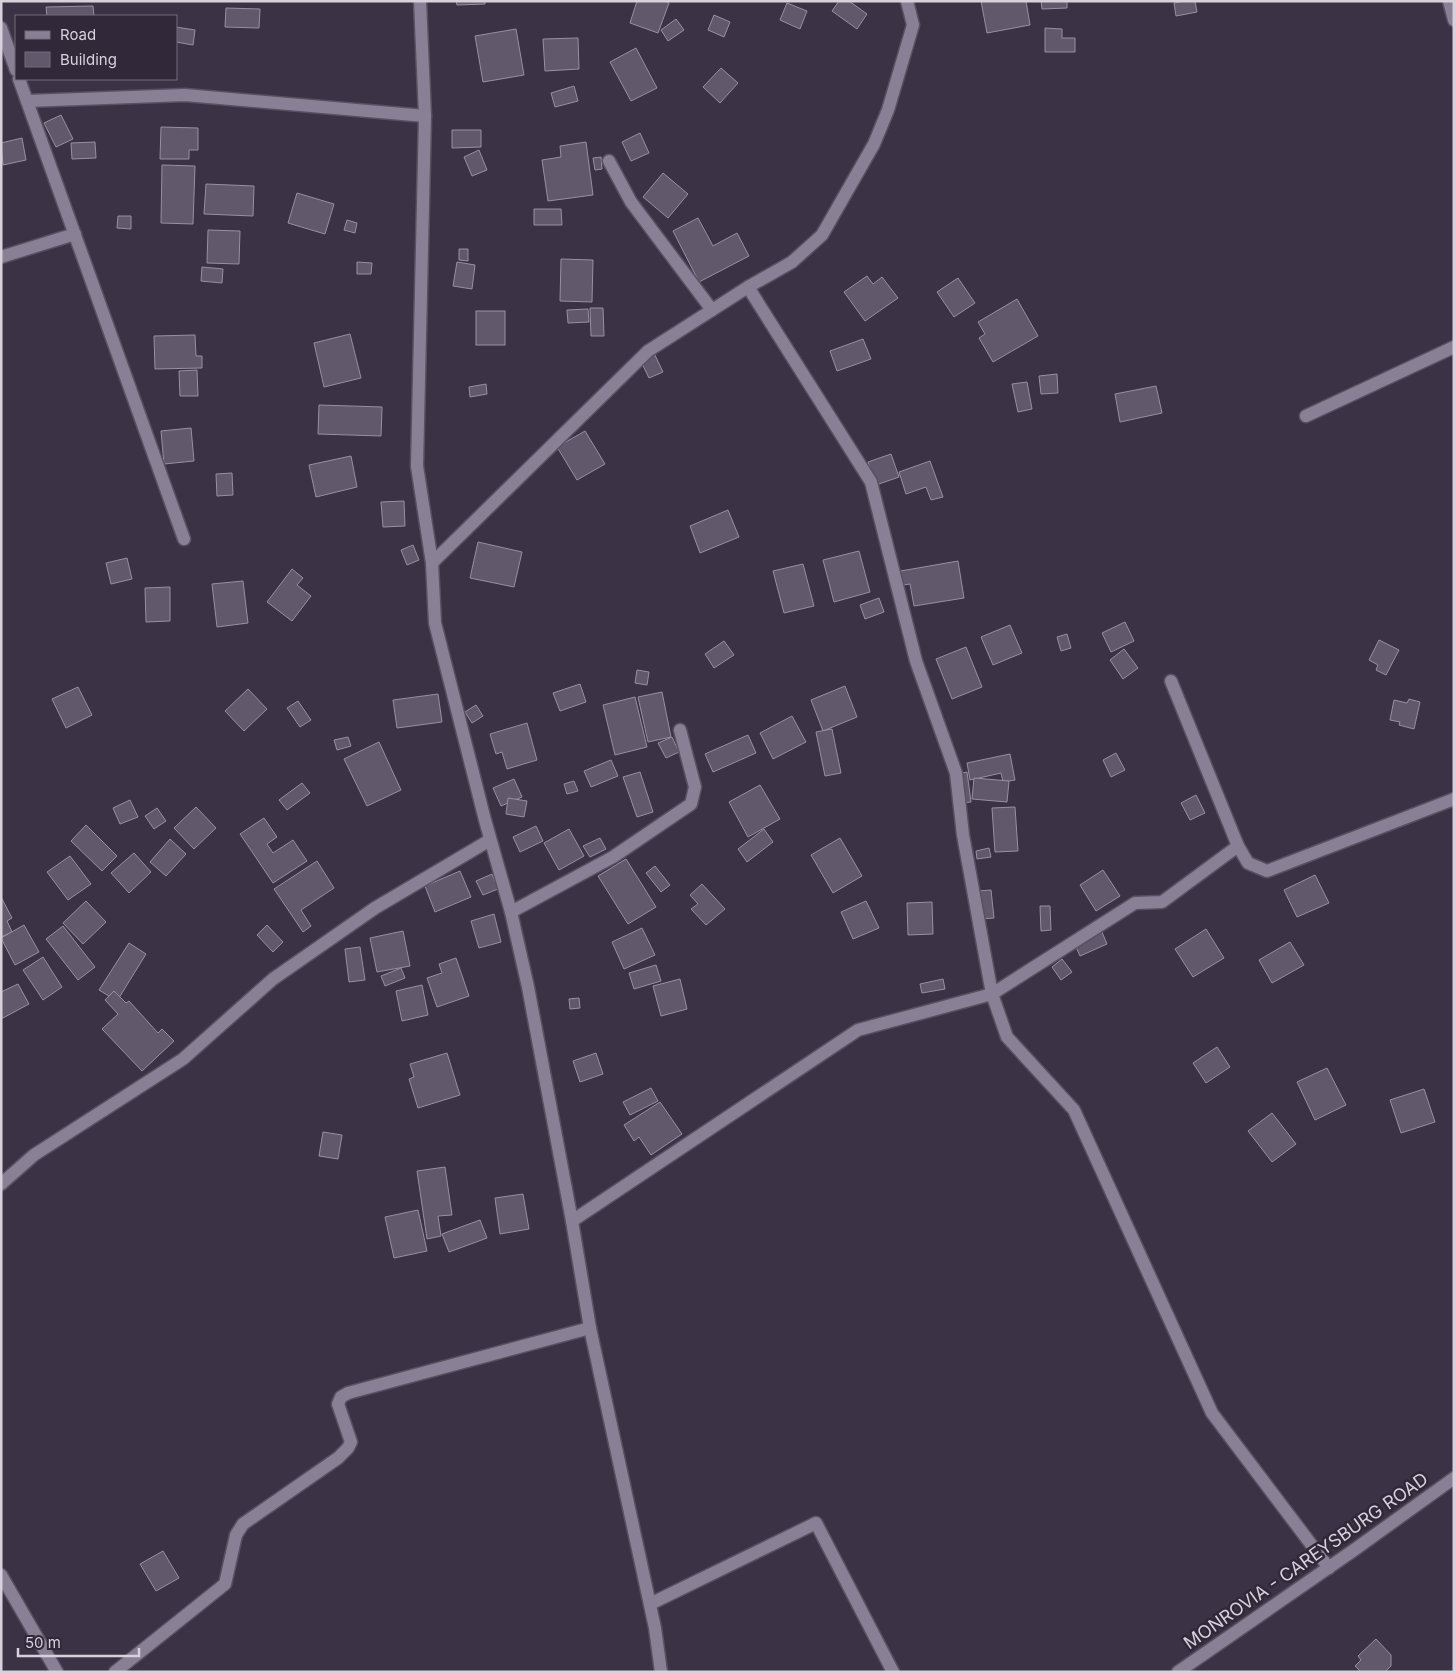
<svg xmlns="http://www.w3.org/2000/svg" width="1455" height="1673" viewBox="0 0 1455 1673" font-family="Inter,sans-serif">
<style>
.building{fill:#61586b;stroke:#998fa5}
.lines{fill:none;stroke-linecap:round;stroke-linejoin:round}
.street-casing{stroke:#585160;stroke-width:15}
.secondary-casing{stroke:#585160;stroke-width:15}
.street{stroke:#898095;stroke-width:12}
.secondary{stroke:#898095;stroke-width:12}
.labels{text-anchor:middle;stroke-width:5;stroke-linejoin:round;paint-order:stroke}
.street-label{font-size:18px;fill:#d6d1dd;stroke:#31293a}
</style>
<rect width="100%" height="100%" fill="#3b3345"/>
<g class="building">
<path d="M456 1H485V4L457 5Z"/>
<path d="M637 1H665L669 3 658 33 630 23Z"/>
<path d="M839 1H849L867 14 857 29 832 11Z"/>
<path d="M981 1H1026L1030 25 987 33Z"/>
<path d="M1041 1H1067V8L1042 9Z"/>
<path d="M1184 1H1195L1197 12 1176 16 1174 3Z"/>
<path d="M787 3 807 11 800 29 780 20Z"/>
<path d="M93 6 94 16H47L46 7Z"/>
<path d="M226 8 260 9 259 28 225 27Z"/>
<path d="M714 15 730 22 724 37 708 30Z"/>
<path d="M676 19 684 30 668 41 661 30Z"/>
<path d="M176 27 195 30 193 45 176 42Z"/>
<path d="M1045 28 1062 29V38H1075V52H1045Z"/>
<path d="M516 29 524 75 483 82 475 36Z"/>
<path d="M578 38 579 69 545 71 543 39Z"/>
<path d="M636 48 657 88 631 101 610 62Z"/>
<path d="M721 68 738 83 720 103 703 87Z"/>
<path d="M574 86 578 101 555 107 551 93Z"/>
<path d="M61 115 73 139 56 147 44 123Z"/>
<path d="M161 127 198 128V150H189V159H160Z"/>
<path d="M452 130H481V147L452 148Z"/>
<path d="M640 133 649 153 631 161 622 142Z"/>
<path d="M22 138 26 160 3 165 1 143Z"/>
<path d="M95 142 96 158 72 159 71 143Z"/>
<path d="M586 142 593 195 548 201 542 160 561 157 560 146Z"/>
<path d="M479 150 487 170 472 176 464 157Z"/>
<path d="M601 157 602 169 595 170 593 158Z"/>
<path d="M162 165 195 166 193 224 161 223Z"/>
<path d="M663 173 688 194 668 218 643 197Z"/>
<path d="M206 184 254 186 253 216 204 214Z"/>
<path d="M297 193 334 204 325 234 288 223Z"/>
<path d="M534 209H561L562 225H534Z"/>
<path d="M118 216H131V229L117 228Z"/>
<path d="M698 218 713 246 737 233 749 256 699 282 673 231Z"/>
<path d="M347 220 357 223 355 233 344 230Z"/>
<path d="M208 230 240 231 239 264 207 263Z"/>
<path d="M459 249H468V261L459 260Z"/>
<path d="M561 259 593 260 592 302 560 301Z"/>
<path d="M357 262 372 263 371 274H357Z"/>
<path d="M457 262 475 265 472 289 453 286Z"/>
<path d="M202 267 223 269 222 283 201 281Z"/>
<path d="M867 276 873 284 882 277 898 298 865 321 844 292Z"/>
<path d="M958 278 975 303 954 317 937 292Z"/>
<path d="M1017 299 1038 336 993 362 979 338 985 334 978 322Z"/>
<path d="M590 308H603L604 336H591Z"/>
<path d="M588 309 589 322 568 323 567 310Z"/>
<rect x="476" y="311" width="29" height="34"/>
<path d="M350 334 361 378 324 387 314 343Z"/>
<path d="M195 335 196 356H202V368L155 369 154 336Z"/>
<path d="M863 339 871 359 837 371 830 351Z"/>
<path d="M652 349 663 372 649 378 638 355Z"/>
<path d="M197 370 198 396H180L179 371Z"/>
<path d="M1057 374 1058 393 1041 394 1039 376Z"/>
<path d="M1027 382 1032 409 1018 412 1012 384Z"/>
<path d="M486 384 487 394 470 397 469 387Z"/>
<path d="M1156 386 1162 413 1120 422 1115 394Z"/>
<path d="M319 405 382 407 381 436 318 434Z"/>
<path d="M191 428 194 461 164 464 161 431Z"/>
<path d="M585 431 605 464 577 480 557 447Z"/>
<path d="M891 454 899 477 876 485 868 462Z"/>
<path d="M351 456 357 487 316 497 309 465Z"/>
<path d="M930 461 943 497 931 500 926 487 906 494 899 472Z"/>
<path d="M232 473 233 495 217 496 216 474Z"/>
<path d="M404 501 405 526 383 527 381 502Z"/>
<path d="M728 510 739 537 700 553 690 526Z"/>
<path d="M478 542 522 552 514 587 470 578Z"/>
<path d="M413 545 419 560 407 565 401 550Z"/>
<path d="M859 551 870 592 834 602 823 560Z"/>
<path d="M127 558 132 579 111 584 106 563Z"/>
<path d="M958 561 964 598 914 606 910 584 897 586 895 572Z"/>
<path d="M803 564 814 606 784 613 773 571Z"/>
<path d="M292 569 303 578 297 585 311 596 292 621 267 602Z"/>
<path d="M243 581 248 623 217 627 212 584Z"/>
<path d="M170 587V621L146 622 145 588Z"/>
<path d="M879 598 884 612 865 619 860 605Z"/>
<path d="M1125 622 1134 641 1111 652 1102 633Z"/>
<path d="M1010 625 1022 653 993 665 981 637Z"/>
<path d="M1067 634 1071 648 1061 651 1057 637Z"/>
<path d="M1379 640 1399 650 1386 675 1376 670 1378 665 1369 660Z"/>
<path d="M724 641 734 655 714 668 705 654Z"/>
<path d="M966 647 982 687 952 699 936 659Z"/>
<path d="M1124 649 1138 668 1123 679 1110 660Z"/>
<path d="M637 670 649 672 647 685 635 683Z"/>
<path d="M580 684 586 702 560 711 553 693Z"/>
<path d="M845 686 857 717 823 731 811 700Z"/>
<path d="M78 687 92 715 66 728 52 699Z"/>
<path d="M248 689 267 709 244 731 225 711Z"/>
<path d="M662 692 671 737 648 742 638 697Z"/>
<path d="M438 694 442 722 397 728 393 700Z"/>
<path d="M635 697 647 747 615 755 603 705Z"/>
<path d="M1409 699 1420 702 1414 729 1399 725 1400 722 1390 720 1394 700 1407 703Z"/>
<path d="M298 701 311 720 300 727 287 708Z"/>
<path d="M476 705 483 716 472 723 465 712Z"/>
<path d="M792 716 806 742 773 759 760 733Z"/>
<path d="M527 723 537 760 507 769 502 752 496 754 490 734Z"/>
<path d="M832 729 841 773 825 776 816 732Z"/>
<path d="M748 735 756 753 713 772 705 754Z"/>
<path d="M348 737 351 746 337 750 334 740Z"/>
<path d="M672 737 679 752 666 758 658 743Z"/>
<path d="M379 742 401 790 367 806 344 759Z"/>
<path d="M1116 753 1125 770 1111 777 1103 760Z"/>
<path d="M1010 754 1015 780 1003 782 1001 773 970 780 967 763Z"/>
<path d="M611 760 618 776 591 787 584 771Z"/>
<path d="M640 772 653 812 637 817 623 777Z"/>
<path d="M967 772 971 802 960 803 957 774Z"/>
<path d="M974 778 1009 781 1007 802 972 799Z"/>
<path d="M514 779 522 797 501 806 493 788Z"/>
<path d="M574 781 578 791 567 794 564 784Z"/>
<path d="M302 783 310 793 287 810 279 800Z"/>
<path d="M760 785 780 819 748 837 729 802Z"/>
<path d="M1196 795 1205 813 1190 820 1181 803Z"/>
<path d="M508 798 527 801 524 817 506 814Z"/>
<path d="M130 800 138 817 120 824 113 808Z"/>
<path d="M196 807 216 828 194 849 174 828Z"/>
<path d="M1015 807 1018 851 995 852 992 808Z"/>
<path d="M157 808 166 821 154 829 145 816Z"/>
<path d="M264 818 277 837 267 844 273 853 293 840 307 861 273 883 240 834Z"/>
<path d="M86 825 117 856 102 871 71 841Z"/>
<path d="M536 826 543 841 520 852 513 837Z"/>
<path d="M569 829 584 856 559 870 544 843Z"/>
<path d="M764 829 773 842 747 862 738 849Z"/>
<path d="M600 838 606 849 590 857 583 846Z"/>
<path d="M840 838 862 876 833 893 811 855Z"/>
<path d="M170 839 186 854 166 876 150 862Z"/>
<path d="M989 848 991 857 977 859 976 851Z"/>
<path d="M134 853 151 872 129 893 111 873Z"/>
<path d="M70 856 91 884 68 900 47 872Z"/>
<path d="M626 859 656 907 628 924 598 876Z"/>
<path d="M317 861 334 888 301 910 311 926 303 932 274 889Z"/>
<path d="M655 866 670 885 661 892 646 873Z"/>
<path d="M1103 870 1120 896 1096 911 1080 885Z"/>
<path d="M460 871 471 897 435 912 425 886Z"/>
<path d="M492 874 498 889 483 895 476 881Z"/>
<path d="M1315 875 1329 903 1297 917 1284 890Z"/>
<path d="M702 884 725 909 706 925 691 909 698 904 690 895Z"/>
<path d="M991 890 994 918 981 919 978 891Z"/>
<path d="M1 897 12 918 7 921 12 932 1 937Z"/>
<path d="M86 901 106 922 83 944 63 923Z"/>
<path d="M866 901 879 928 853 939 841 912Z"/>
<path d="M932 902 933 934 908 935 907 903Z"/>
<path d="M1040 906H1050L1051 930 1041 931Z"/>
<path d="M494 914 501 942 479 948 471 921Z"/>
<path d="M24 925 39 952 15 965 1 938Z"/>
<path d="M267 925 283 942 273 952 257 935Z"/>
<path d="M1099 925 1107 944 1080 956 1072 938Z"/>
<path d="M63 926 95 967 78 980 46 939Z"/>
<path d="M642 928 655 955 624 969 612 942Z"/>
<path d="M1206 929 1224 958 1193 977 1175 949Z"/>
<path d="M403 931 410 966 377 972 370 938Z"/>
<path d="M1290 942 1304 965 1272 983 1259 960Z"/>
<path d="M129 943 146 954 117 1001 99 990Z"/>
<path d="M360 947 365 980 349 982 345 949Z"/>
<path d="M43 957 62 987 43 1000 23 970Z"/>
<path d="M456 958 469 996 437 1007 427 978 442 973 439 964Z"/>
<path d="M1062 959 1072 972 1061 980 1052 967Z"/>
<path d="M656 965 661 981 634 989 629 973Z"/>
<path d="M401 968 405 978 385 986 381 976Z"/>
<path d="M680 979 687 1009 661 1016 653 986Z"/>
<path d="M943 979 945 989 922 993 920 984Z"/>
<path d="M18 984 29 1004 1 1019V992Z"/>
<path d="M422 985 428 1015 402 1021 396 991Z"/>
<path d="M114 991 126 1003 129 1001 158 1033 162 1029 174 1041 142 1071 102 1029 118 1014 105 1000Z"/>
<path d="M579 998 580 1008 570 1009 569 999Z"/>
<path d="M1217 1047 1230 1067 1206 1083 1193 1063Z"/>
<path d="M447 1053 460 1095 418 1108 409 1079 414 1077 410 1064Z"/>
<path d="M596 1053 603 1074 580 1082 573 1061Z"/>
<path d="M1327 1068 1346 1105 1315 1120 1297 1082Z"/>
<path d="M651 1088 658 1101 630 1115 623 1102Z"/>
<path d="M1424 1089 1435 1122 1401 1133 1390 1100Z"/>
<path d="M660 1102 682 1134 651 1155 639 1137 634 1141 624 1125Z"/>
<path d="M1272 1113 1296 1144 1272 1162 1248 1131Z"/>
<path d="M323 1132 342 1135 338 1159 319 1156Z"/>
<path d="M445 1167 452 1215 438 1216 441 1236 427 1239 417 1171Z"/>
<path d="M523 1194 529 1229 500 1234 495 1198Z"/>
<path d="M418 1210 427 1251 394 1258 385 1217Z"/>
<path d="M480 1220 487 1238 449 1252 442 1234Z"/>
<path d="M163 1551 179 1578 156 1591 140 1564Z"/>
<path d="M1376 1639 1391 1655V1666L1385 1672H1361L1355 1666 1361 1660 1358 1656Z"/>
</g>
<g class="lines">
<g class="street-casing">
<g id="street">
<path d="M420 1 425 116 417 466 432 563 435 623 485 820 511 912 528 987 572 1221 590 1328 655 1628 661 1672"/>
<path d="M1449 1 1454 20"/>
<path d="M1 28 16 70"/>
<path d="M19 79 184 539"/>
<path d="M27 101 185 95 425 116"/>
<path d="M609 161 631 202 712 310"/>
<path d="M1 257 75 234"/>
<path d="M748 287 871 482 916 661 956 773 963 835 992 994 1007 1037 1074 1110 1212 1413 1329 1568"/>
<path d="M1306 416 1454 347"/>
<path d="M432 563 648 351 748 287 792 262 822 235 874 144 888 110 913 25 907 1"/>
<path d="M1238 846 1248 863 1267 871 1454 799"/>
<path d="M511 912 613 857 691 804 695 787 680 730"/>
<path d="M1 1184 34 1155 183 1059 273 979 375 908 490 840"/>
<path d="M572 1221 858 1030 992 994 1135 903 1162 902 1238 846 1171 681"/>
<path d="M1 1575 57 1672"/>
<path d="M650 1604 816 1523 893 1672"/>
<path d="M115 1672 225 1584 236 1535 243 1524 338 1458 348 1448 351 1442 338 1404 341 1397 348 1393 590 1328"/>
</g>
</g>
<g class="secondary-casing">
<path id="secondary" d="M1178 1672 1354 1550 1454 1478"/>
</g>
<use href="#street" class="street"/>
<use href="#secondary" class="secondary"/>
</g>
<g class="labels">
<g class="street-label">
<text transform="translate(1306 1561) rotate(-35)" y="6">MONROVIA - CAREYSBURG ROAD</text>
</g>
</g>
<rect width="1455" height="1673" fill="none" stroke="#d6d1dd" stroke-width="5"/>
<rect x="15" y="15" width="162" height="65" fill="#31293a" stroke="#736c7b"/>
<rect x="25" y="31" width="25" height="8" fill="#898095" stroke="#736c7b"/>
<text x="60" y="40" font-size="15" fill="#d6d1dd">Road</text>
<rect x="25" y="52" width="25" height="15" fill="#61586b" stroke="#736c7b"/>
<text x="60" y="65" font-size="15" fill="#d6d1dd">Building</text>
<path d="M18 1648v8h121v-8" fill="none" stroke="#d6d1dd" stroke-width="2.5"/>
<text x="25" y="1648" font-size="15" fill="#d6d1dd" stroke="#31293a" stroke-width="4" paint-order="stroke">50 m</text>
</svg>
